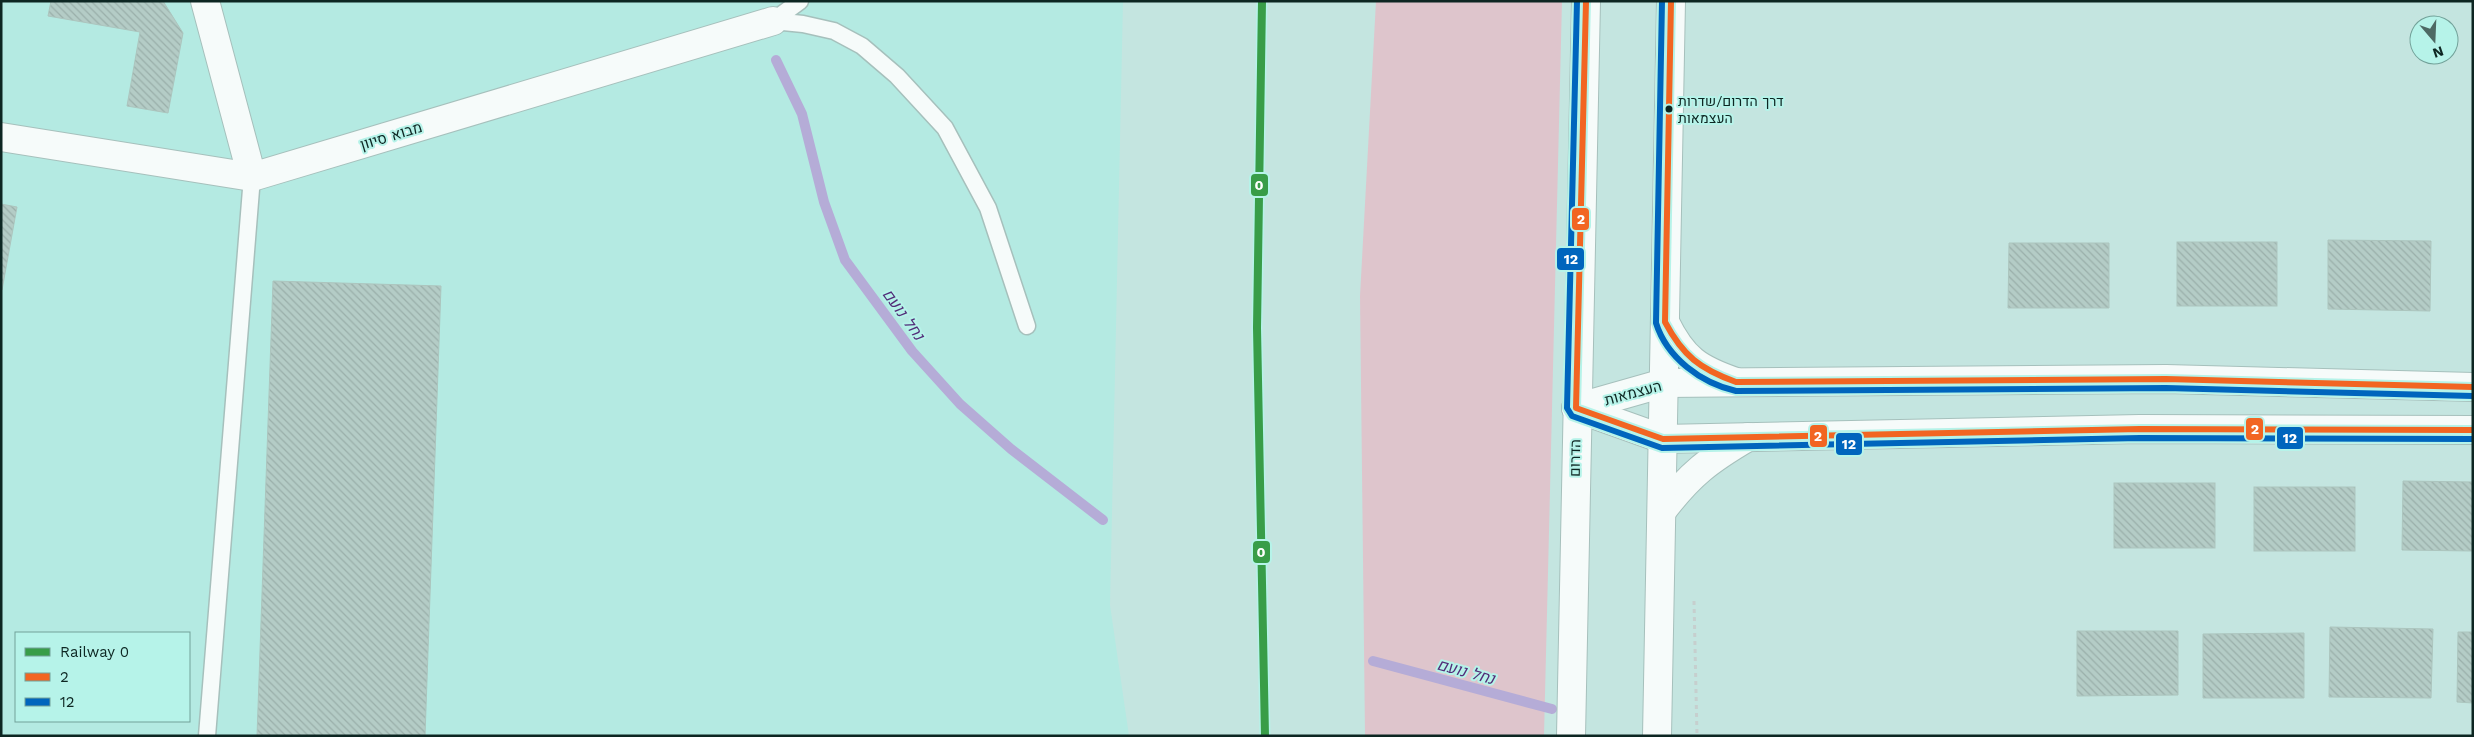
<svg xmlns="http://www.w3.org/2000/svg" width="2474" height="737" viewBox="0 0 2474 737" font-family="'Work Sans',Heebo,sans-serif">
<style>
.built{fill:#b4eae2;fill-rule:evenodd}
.green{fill:#dec5cc}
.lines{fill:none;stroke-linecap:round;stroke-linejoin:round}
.stream{stroke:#b5acd7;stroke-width:10}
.building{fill:url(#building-back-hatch);stroke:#acc5be}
.service-casing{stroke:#a6c0bc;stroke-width:19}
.minor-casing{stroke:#a6c0bc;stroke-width:30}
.tertiary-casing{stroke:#a6c0bc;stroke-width:30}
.secondary-casing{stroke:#a6c0bc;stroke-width:30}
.path{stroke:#c6cfce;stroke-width:3;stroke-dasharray:4 4;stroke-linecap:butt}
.service{stroke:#f6fbfa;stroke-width:16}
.minor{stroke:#f6fbfa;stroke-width:28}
.tertiary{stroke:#f6fbfa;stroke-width:28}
.secondary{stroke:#f6fbfa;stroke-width:28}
.bus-1-casing{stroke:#b6f3e9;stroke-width:10}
.bus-2-casing{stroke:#b6f3e9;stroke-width:10}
.bus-1{stroke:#f26522;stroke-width:6}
.bus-2{stroke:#0065bd;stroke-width:6}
.rail-1-casing{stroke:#b6f3e9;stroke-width:11}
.rail-1{stroke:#389d48;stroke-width:8}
.bus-dot{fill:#0d2622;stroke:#b6f3e9;stroke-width:2}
.labels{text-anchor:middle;stroke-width:4;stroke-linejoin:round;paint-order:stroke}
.bus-label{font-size:14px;fill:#0d2622;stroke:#b6f3e9;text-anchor:start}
.street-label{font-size:15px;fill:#0d2622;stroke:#b6f3e9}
.water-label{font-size:16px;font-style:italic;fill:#522d78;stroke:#b6f3e9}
.line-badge{stroke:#b6f3e9;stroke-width:2}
.badge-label{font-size:14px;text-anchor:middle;font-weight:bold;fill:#fff}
</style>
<defs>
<pattern id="building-back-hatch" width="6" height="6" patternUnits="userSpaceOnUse" patternTransform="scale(1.25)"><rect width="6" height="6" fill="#b4ccc6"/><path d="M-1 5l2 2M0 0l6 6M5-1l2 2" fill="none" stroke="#9aafaa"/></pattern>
</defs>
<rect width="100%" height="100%" fill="#c4e5e0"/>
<path class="built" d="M1 1H1123L1110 605 1129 736H1ZM16 633H189V721H16Z"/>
<path class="green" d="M1376 1H1562L1544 736H1365L1360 296Z"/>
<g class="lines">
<g class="stream">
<path d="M776 60 802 114 824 202 845 260 912 351 960 404 1011 449 1103 520"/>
<path d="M1373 661 1552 709"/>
</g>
</g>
<g class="building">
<path d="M51 1H163L183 33 168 113 127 106 140 32 48 16Z"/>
<path d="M1 204 17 207 2 290H1Z"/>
<path d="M2328 240 2431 241 2430 311 2328 309Z"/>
<rect x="2177" y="242" width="100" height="64"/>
<path d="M2009 243H2109V308H2008Z"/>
<path d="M273 281 441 286 425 736H257Z"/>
<path d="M2403 481 2473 482V551L2402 550Z"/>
<rect x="2114" y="483" width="101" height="65"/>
<rect x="2254" y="487" width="101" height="64"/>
<path d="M2330 627 2433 629 2431 698 2329 697Z"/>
<path d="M2077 631H2178V695L2077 696Z"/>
<path d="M2458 632H2473V703L2457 702Z"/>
<path d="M2304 633V698H2203V634Z"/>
</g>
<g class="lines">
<g class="service-casing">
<g id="service">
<path d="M773 21 803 24 834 31 862 46 897 76 945 128 988 208 1027 326"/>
<path d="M773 21 800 1"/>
<path d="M207 736 252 177"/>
</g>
</g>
<g class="minor-casing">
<g id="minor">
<path d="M205 1 252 177"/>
<path d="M1 137 252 177 773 21"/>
</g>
</g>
<g class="tertiary-casing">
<g id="tertiary">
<path d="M1576 408 1663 439 2140 429 2473 430"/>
<path d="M1576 408 1664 383 2166 379 2473 387"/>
</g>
</g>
<g class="secondary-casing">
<g id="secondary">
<path d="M1665 322C1683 359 1698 369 1736 382"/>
<path d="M1662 511C1690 474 1709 460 1748 437"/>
<path d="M1571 736 1586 1"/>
<path d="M1657 736 1671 1"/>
</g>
</g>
<path class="path" d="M1694 601 1697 736"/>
<use href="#service" class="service"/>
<use href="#minor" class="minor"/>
<use href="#tertiary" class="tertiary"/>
<use href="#secondary" class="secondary"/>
<g class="bus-1-casing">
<g id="bus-1">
<path d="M1586 1 1576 408 1663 439 2140 429 2473 430"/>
<path d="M1671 1 1665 322C1683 356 1700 369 1736 382L2166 379 2473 387"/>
</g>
</g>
<g class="bus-2-casing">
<g id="bus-2">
<path d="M1577 1 1567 408 1572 416 1662 448 2140 438 2473 439"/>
<path d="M1662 1 1656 323C1667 358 1701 383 1736 391L2166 388 2473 396"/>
</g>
</g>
<use href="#bus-1" class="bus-1"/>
<use href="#bus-2" class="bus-2"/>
<g class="rail-1-casing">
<path id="rail-1" d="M1262 1 1257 328 1265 736"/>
</g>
<use href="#rail-1" class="rail-1"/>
</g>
<circle class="bus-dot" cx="1669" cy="109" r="4.5"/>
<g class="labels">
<g class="bus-label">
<text x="1678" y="106">דרך הדרום/שדרות<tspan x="1678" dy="17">העצמאות</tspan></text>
</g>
<g class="street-label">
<text transform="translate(391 136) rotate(-17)" y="5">מבוא סיוון</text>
<text transform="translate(1633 393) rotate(-15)" y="5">העצמאות</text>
<text transform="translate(1575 458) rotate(-89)" y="5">הדרום</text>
</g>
<g class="water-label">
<text transform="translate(904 314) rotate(54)" y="6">נחל נועם</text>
<text transform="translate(1466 671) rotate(15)" y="6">נחל נועם</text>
</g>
</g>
<g class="line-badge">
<rect x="1250" y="173" width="19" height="24" rx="5" fill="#389d48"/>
<rect x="1571" y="207" width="19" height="24" rx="5" fill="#f26522"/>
<rect x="1556" y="247" width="29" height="24" rx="5" fill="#0065bd"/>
<rect x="2245" y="417" width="19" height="24" rx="5" fill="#f26522"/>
<rect x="1809" y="424" width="19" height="24" rx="5" fill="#f26522"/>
<rect x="2276" y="426" width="28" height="24" rx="5" fill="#0065bd"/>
<rect x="1835" y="432" width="28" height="24" rx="5" fill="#0065bd"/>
<rect x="1252" y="540" width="19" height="24" rx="5" fill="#389d48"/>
</g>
<g class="badge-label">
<text x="1259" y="190">0</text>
<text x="1581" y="224">2</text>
<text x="1571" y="264">12</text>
<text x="2255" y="434">2</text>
<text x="1818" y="441">2</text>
<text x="2290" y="443">12</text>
<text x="1849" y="449">12</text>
<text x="1261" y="557">0</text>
</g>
<rect width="2474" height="737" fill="none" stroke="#0d2622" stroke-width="5"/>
<rect x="15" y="632" width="175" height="90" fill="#b6f3e9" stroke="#72a199"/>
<rect x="25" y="648" width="25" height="8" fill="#389d48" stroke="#72a199"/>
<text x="60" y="657" font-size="15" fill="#0d2622">Railway 0</text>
<rect x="25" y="673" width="25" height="8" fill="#f26522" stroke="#72a199"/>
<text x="60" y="682" font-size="15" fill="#0d2622">2</text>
<rect x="25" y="698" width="25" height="8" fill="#0065bd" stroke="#72a199"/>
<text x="60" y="707" font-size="15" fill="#0d2622">12</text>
<g transform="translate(2434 40) rotate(161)"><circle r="24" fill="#b6f3e9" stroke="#72a199"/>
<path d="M0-4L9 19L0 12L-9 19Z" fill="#4d6964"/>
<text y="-8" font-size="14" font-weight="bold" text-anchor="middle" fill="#0d2622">N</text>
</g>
</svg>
